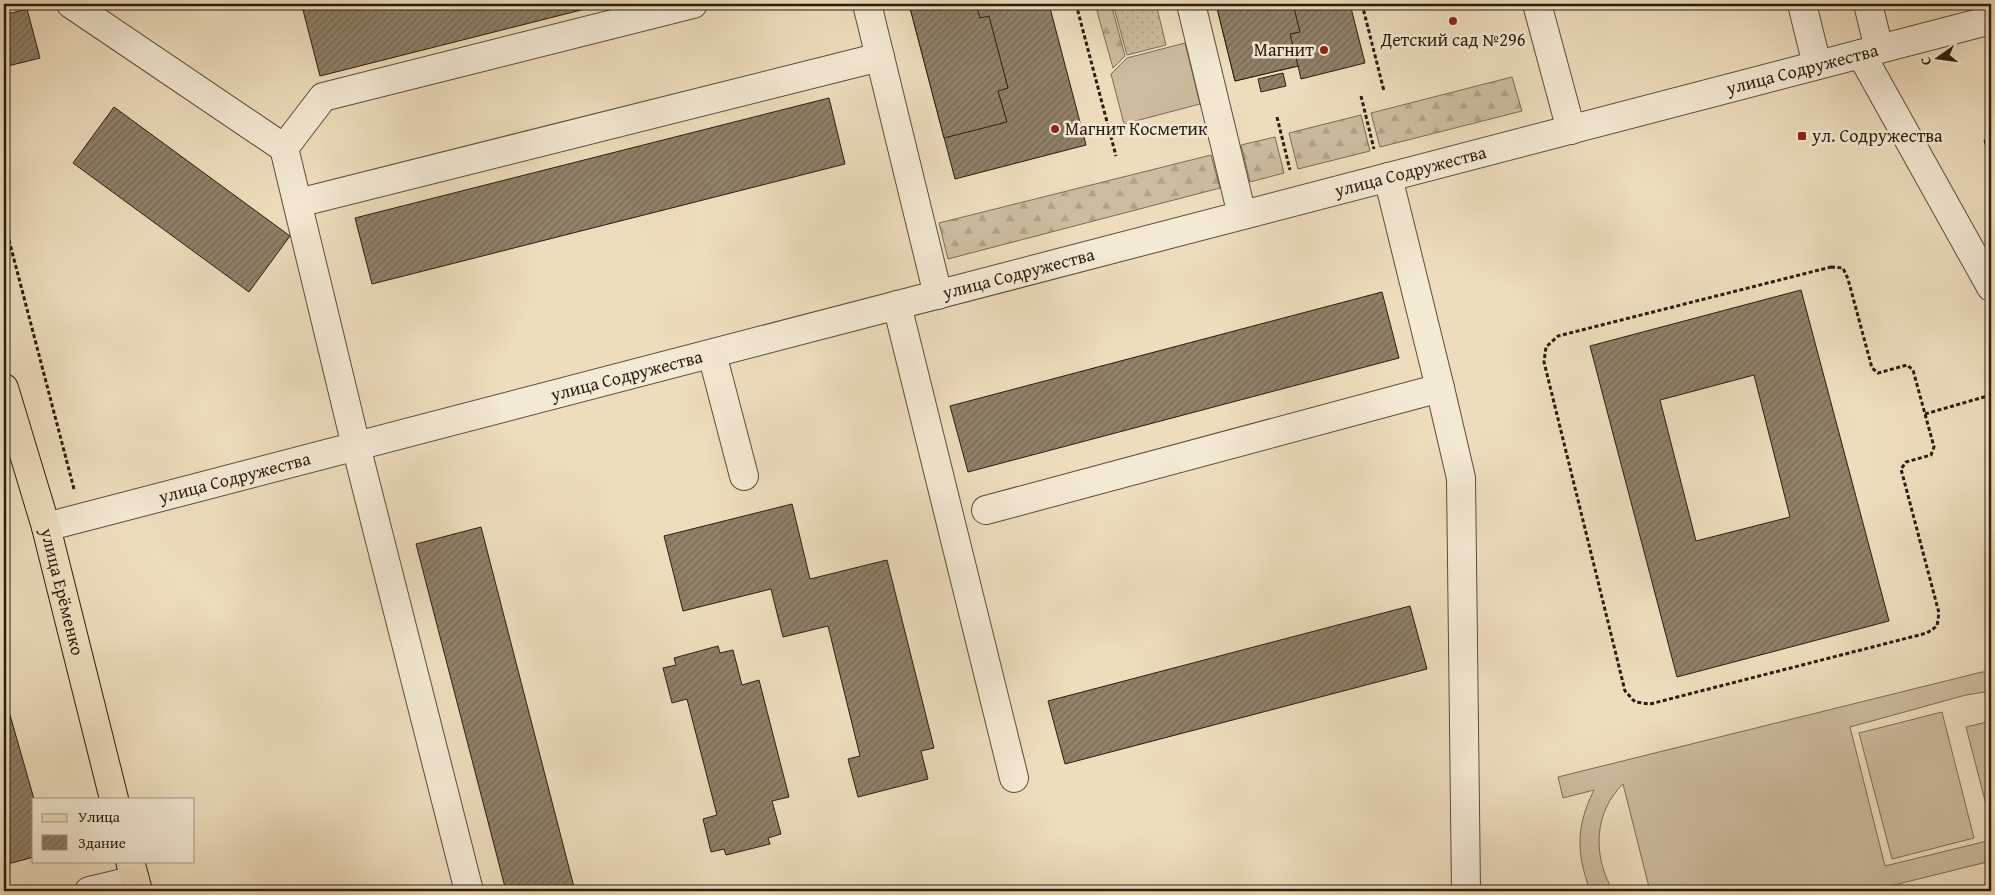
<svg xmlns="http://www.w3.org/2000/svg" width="1995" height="895" viewBox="0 0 1995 895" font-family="'Gentium Book Plus',serif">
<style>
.grass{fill:#cdbc9f;stroke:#7c6c56}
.forest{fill:url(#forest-firs);stroke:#7c6c56}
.park{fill:url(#park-dots);stroke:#7c6c56}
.building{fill:url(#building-hatch);stroke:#2b1d0e;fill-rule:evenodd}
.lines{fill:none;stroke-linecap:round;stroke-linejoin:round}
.minor-casing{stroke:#5c4d3a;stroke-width:30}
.major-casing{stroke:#2b1d0e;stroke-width:30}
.path{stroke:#2b1d0e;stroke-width:3;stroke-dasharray:4 2.5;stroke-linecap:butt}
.minor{stroke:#f4e9d4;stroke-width:28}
.major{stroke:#eeddbd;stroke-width:28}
.poi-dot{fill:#8f2418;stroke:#f4e9d4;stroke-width:2}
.labels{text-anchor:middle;stroke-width:5;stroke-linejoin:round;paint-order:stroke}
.poi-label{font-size:18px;fill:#2b1d0e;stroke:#f4e9d4;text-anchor:start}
.street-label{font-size:18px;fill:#2b1d0e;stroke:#f4e9d4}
</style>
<defs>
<pattern id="forest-firs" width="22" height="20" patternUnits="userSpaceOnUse" patternTransform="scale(1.25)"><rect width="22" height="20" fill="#cdbc9f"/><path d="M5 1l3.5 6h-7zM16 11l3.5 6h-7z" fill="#b0a188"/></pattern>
<pattern id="park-dots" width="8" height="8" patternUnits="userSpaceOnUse" patternTransform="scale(1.25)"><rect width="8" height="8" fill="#cdbc9f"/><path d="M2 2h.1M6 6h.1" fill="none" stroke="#b0a188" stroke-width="1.8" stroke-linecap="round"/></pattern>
<pattern id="building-hatch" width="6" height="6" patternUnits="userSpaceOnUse" patternTransform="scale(1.25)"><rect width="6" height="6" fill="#908169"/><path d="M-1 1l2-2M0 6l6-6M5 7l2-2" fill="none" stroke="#766955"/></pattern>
</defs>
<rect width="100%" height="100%" fill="#eeddbd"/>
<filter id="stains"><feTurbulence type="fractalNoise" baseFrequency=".004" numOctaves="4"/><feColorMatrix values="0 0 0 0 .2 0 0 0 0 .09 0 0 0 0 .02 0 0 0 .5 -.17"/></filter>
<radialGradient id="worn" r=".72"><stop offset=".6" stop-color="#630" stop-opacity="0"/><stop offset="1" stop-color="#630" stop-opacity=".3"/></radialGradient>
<g class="grass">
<path d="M1185 43 1200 104 1124 124 1111 74 1127 58Z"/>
<path d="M1982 672H1991V691L1966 695 1850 727 1885 866 1991 840V861L1870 891H1650L1623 784C1593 813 1593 857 1613 891L1590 890C1576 853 1576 826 1594 790L1563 798 1558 777Z"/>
<path d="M1942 712 1974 838 1892 859 1859 733Z"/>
<path d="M1991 721V820H1990L1966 727Z"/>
</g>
<g class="forest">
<path d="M1095 4H1111L1125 56 1113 68Z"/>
<path d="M1512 77 1522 111 1380 147 1371 113Z"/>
<path d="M1361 115 1370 151 1298 169 1289 133Z"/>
<path d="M1275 137 1284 173 1250 182 1241 145Z"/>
<path d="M1211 155 1220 188 948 259 939 223Z"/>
</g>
<path class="park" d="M1113 4H1156L1166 45 1127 55Z"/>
<g class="building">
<path d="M329 4H605L320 76 303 10Z"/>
<path d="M909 4H1049L1086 145 955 179Z"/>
<path d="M909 4H976L980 18 989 16 1008 88 998 91 1007 122 944 138Z"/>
<path d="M1216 4H1350L1365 63 1301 79 1298 66 1235 81Z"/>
<path d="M1216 4H1293L1300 32 1290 34 1298 66 1235 81Z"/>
<path d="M27 9 40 58 4 67V15Z"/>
<path d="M1283 73 1286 86 1261 92 1258 79Z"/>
<path d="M829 98 845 164 372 284 355 218Z"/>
<path d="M114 107 290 236 249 292 73 163Z"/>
<path d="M1991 138V168L1984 140Z"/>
<path d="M1801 290 1889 621 1677 677 1590 346ZM1754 375 1790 517 1696 541 1660 400Z"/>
<path d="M1382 292 1399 358 968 472 950 406Z"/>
<path d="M792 504 810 579 887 560 934 748 921 751 928 779 858 797 848 759 860 756 828 626 783 637 771 589 683 611 664 536Z"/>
<path d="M481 527 575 891H506L416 544Z"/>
<path d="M1410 606 1427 669 1065 764 1048 701Z"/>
<path d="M718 646 720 653 733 650 742 685 759 680 789 797 772 801 781 834 768 838 770 844 726 855 724 849 711 852 703 819 717 815 687 699 672 703 663 668 676 665 674 658Z"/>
<path d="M4 694 34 799V857L4 865Z"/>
</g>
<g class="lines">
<g class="minor-casing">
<g id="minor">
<path d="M71 4 284 148 356 446 469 891"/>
<path d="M867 4 938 295"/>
<path d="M1191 4 1242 215"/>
<path d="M1537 4 1571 130"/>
<path d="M1802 4 1817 65"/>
<path d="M1868 4 1879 49"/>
<path d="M1861 54 1991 287"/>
<path d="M284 148 323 97 693 4"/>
<path d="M1388 177 1440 388 1461 478 1466 891"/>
<path d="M298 203 880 57"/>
<path d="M897 305 1014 778"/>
<path d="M712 354 744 476"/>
<path d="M986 510 1440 388"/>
<path id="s1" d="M46 527 1991 20"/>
<path d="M89 891 135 880"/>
</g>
</g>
<g class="major-casing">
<g id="major">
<path id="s2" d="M4 388 46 527 114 799"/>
<path d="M130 861 138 891"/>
</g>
</g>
<g class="path">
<path d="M1076 4 1116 156"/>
<path d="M1362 4 1384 91"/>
<path d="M1361 96 1374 149"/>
<path d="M1277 117 1290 170"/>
<path d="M4 221 74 489"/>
<path d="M1831 267 1843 268 1848 279 1872 368 1878 373 1907 365 1913 370 1934 447 1931 455 1906 462 1901 469 1939 613 1937 626 1927 633 1650 704 1635 702 1625 691 1544 362 1546 347 1558 336Z"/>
<path d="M1925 414 1991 395"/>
</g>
<use href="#minor" class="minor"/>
<use href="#major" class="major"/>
</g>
<g class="poi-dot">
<circle cx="1453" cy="21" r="5"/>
<circle cx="1324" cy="50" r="5"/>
<circle cx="1055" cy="129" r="5"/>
<rect x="1797" y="131" width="10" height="10" rx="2.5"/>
</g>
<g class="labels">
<g class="poi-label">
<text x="1453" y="46" text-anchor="middle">Детский сад №296</text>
<text x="1314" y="56" text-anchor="end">Магнит</text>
<text x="1065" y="135">Магнит Косметик</text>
<text x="1812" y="142">ул. Содружества</text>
</g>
<g class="street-label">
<text dy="6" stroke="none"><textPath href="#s1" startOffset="1815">улица Содружества</textPath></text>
<text dy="6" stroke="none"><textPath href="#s1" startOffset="1410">улица Содружества</textPath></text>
<text dy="6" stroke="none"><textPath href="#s1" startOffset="1005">улица Содружества</textPath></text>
<text dy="6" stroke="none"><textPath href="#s1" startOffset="600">улица Содружества</textPath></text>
<text dy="6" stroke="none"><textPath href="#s1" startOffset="195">улица Содружества</textPath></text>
<text dy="6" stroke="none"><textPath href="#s2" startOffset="212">улица Ерёменко</textPath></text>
</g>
</g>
<rect width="1995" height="895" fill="none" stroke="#eeddbd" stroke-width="20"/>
<rect x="5" y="5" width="1985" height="885" fill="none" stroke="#2b1d0e" stroke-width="2.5"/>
<rect x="10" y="10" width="1975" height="875" fill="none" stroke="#2b1d0e"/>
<rect x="32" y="798" width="162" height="65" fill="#f4e9d4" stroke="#a49785"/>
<rect x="42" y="814" width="25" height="8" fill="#eeddbd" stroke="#a49785"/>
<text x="78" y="822" font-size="15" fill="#2b1d0e">Улица</text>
<rect x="42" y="835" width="25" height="15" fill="url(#building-hatch)" stroke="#a49785"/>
<text x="78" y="848" font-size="15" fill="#2b1d0e">Здание</text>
<g transform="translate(1938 58) rotate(256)" stroke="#f4e9d4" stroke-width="4" paint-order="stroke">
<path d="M0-4L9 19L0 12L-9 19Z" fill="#2b1d0e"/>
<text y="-8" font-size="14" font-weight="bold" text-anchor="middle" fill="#2b1d0e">С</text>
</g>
<rect width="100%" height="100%" filter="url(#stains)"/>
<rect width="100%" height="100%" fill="url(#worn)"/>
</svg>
